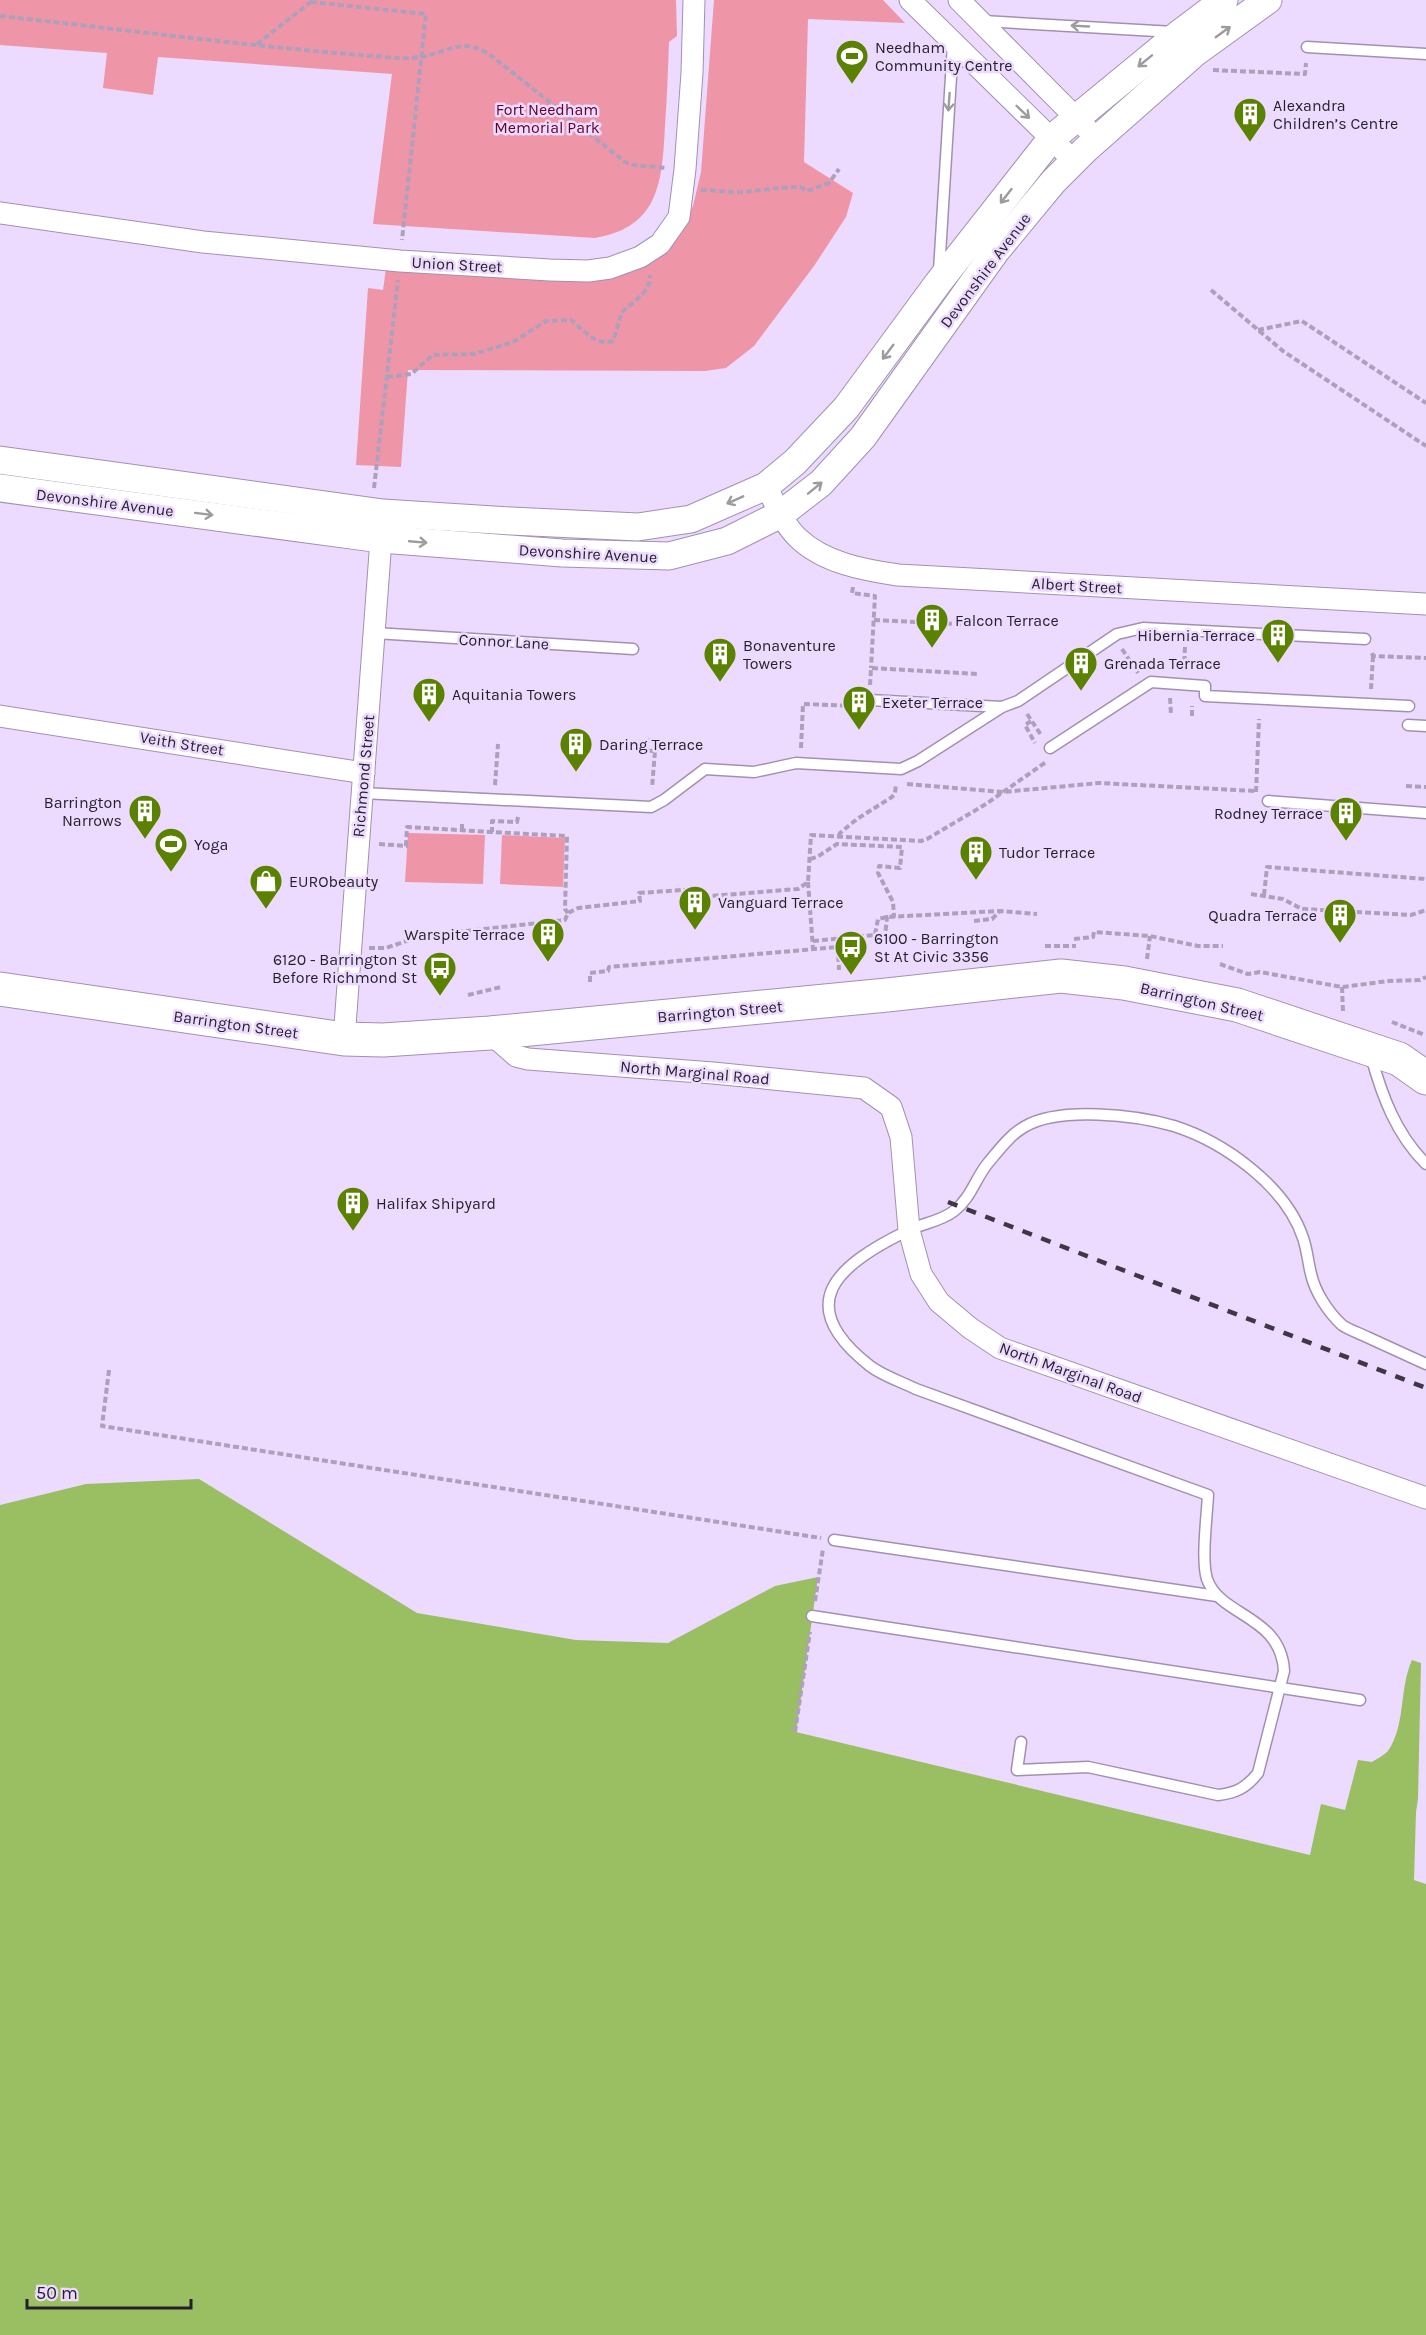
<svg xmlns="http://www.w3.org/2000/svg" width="1426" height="2335" viewBox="0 0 1426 2335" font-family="Karla,sans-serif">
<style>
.green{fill:#ee96a7}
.water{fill:#99bf62}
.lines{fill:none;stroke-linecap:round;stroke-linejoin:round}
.service-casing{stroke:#a191b1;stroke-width:13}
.minor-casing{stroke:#a191b1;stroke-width:23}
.tertiary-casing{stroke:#a191b1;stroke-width:29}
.primary-casing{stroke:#a191b1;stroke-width:35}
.path{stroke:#aea0bc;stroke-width:4;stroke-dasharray:6 3;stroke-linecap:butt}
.service{stroke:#fff;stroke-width:10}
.minor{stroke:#fff;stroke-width:21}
.tertiary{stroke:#fff;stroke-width:27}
.primary{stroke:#fff;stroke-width:33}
.rail{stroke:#3f3747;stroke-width:4.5;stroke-dasharray:10 10;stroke-linecap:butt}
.oneway{stroke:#9d9aa0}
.labels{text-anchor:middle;stroke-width:5;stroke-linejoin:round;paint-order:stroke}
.poi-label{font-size:16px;fill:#251e2b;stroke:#ecdbfe;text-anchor:start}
.park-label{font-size:16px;fill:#630227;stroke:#ecdbfe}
.street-label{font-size:16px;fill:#251e2b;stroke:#ecdbfe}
</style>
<rect width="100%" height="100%" fill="#ecdbfe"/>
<g class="green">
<path d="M0 0H676L677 36 669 42C668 70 667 98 665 126 662 181 660 227 595 238L373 224 392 74 158 57 153 95 103 88 107 53 0 45Z"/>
<path d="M714 0H883L905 23 808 19 804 162 853 193 846 217 814 266 754 346 726 368 705 371 408 370 401 467 356 465 368 288 383 290 386 268 590 277 684 224 693 206 701 172Z"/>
<path d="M408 833 485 835 483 884 405 882Z"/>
<path d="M502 835 565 838 563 887 500 884Z"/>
</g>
<path class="water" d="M199 1479 417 1613 576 1640 668 1643 775 1586 818 1577 796 1732 1310 1855 1321 1804 1345 1810 1358 1760 1372 1762C1377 1759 1384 1755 1388 1751 1406 1725 1399 1688 1412 1660L1421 1663 1418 1799 1416 1812 1414 1880 1426 1884V2335H0V1505L86 1484Z"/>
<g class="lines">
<g class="service-casing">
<g id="service">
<path d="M983 21 1174 32"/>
<path d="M1307 47 1426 54"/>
<path d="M939 271 953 44"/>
<path d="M375 633 633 649"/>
<path d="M869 700 1002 707"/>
<path d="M1408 725 1426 726"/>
<path d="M1050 748 1151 682 1205 686V696L1409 706"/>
<path d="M362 793 651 807 664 800 705 769 754 772 796 763 901 769 918 761 1002 707 1018 701 1117 634 1143 628 1365 639"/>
<path d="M1268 801 1426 813"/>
<path d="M1371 1056C1382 1096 1396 1134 1426 1164"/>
<path d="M834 1540 1217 1596"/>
<path d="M812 1616 1360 1700"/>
<path d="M1021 1742 1017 1770 1088 1767 1218 1795C1236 1793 1246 1788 1258 1773L1284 1671C1281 1615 1220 1617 1207 1579 1201 1560 1207 1516 1208 1495L916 1389C902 1382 883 1376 870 1366 791 1304 837 1265 907 1231 922 1223 940 1222 954 1211 971 1198 975 1179 988 1163 999 1150 1010 1135 1024 1127 1059 1106 1136 1115 1174 1126 1224 1142 1286 1186 1303 1238 1307 1249 1308 1262 1311 1274 1315 1292 1328 1312 1342 1325 1349 1330 1359 1333 1367 1337 1387 1346 1406 1355 1426 1364"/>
</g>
</g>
<g class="minor-casing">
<g id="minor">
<path d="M910 0 1074 161"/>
<path d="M959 0 1097 139"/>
<path d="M0 213 203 242 400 261 550 270 588 271 610 268 640 257 660 244 679 217 685 169 692 73 694 0"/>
<path d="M766 486C775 503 784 525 798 538 824 563 864 570 898 575L1426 604"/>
<path d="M0 716 364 773"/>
<path d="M490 1033 516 1056 528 1059 713 1073 864 1088 891 1107 901 1137 909 1230 921 1274 939 1302 970 1328 1000 1348 1426 1498"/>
<path d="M344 1039 382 526"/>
</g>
</g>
<g class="tertiary-casing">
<g id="tertiary">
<path d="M0 460 383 513 511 521 638 527 691 519 766 486 795 462 846 408 938 283 1051 139 1180 33 1224 0"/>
<path d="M0 488 381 539 562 553 669 556 727 541 781 514 821 483 863 437 996 251 1053 182 1085 150 1196 52 1268 0"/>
</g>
</g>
<g class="primary-casing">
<path id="primary" d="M0 989 344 1039 383 1040 490 1033 887 995 1061 976 1124 983 1237 1005 1399 1059 1426 1078"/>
</g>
<g class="path">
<path d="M311 2 426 14 402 240"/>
<path d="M0 16C128 30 256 47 384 57 396 58 408 59 420 57 452 52 462 35 493 57L625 162 633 165 666 168"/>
<path d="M257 44 312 1"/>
<path d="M1213 70 1305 74 1306 63"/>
<path d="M701 190C715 190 730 193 744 192 762 190 781 187 800 187L807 191 829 183 839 169"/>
<path d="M1211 290 1283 351 1426 446"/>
<path d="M1258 330 1302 321 1426 403"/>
<path d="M387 377 411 374 433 355 474 354 513 342 546 321 571 320C583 329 596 347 613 341L622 312 643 294 649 284 650 275"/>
<path d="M374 488 398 280"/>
<path d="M853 587 852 593 875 596 871 668"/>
<path d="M874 620 979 625"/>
<path d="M1122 649 1138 673"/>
<path d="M1372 653 1373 656 1426 658"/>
<path d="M1184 671 1185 646"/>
<path d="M870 685 871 668 979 674"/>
<path d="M1371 689 1373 656"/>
<path d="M1170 698 1171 714"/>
<path d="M1027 714 1041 735"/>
<path d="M1192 716V706"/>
<path d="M1031 721 1025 725 1035 743"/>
<path d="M801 748 803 704 856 706"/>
<path d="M639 749 652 738"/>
<path d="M638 750 655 751 652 788"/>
<path d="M907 784 1003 792 1099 783 1256 791"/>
<path d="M495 785 498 744"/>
<path d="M1406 786 1426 787"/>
<path d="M1256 792 1259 719"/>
<path d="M518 817 517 822 492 821V832L567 836 565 909 568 913"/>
<path d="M462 830V822"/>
<path d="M839 836 840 833 857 819 892 797 895 793 896 784"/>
<path d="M379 844 406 846 407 827 492 832"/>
<path d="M810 859 817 857 837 844 902 847 900 868 879 866 878 873 893 902 894 916 887 917 885 937"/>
<path d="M808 882 813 949"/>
<path d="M1251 894 1283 899 1302 909 1411 915 1426 910"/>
<path d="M1264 895 1267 867 1426 879"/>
<path d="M974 921 992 919 1000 911 1037 914"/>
<path d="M1074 939 1093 937 1094 932 1150 936 1198 946H1223"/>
<path d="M813 941 875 935 878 919 887 917 1000 911"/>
<path d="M1045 946H1076"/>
<path d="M369 948H386L421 936 565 920 568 913 578 908 640 901 639 893 697 889 698 897 798 889 808 882 811 835 921 841 927 839 986 804 1046 762"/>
<path d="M1147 959 1150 936"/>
<path d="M1220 964 1248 974 1260 972 1342 987 1389 981 1420 980 1426 977"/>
<path d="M590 982V973L608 971 609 967 838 947 839 970"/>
<path d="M1342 987 1343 1012"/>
<path d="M468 995 501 987"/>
<path d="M1392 1022 1425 1035"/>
<path d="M109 1370 102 1426 821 1538"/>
<path d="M815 1601 823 1549"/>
<path d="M795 1732 810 1632"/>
</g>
<use href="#service" class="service"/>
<use href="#minor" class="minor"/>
<use href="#tertiary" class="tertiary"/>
<use href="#primary" class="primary"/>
<path class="rail" d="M948 1202 1426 1388"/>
</g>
<defs><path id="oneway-shaft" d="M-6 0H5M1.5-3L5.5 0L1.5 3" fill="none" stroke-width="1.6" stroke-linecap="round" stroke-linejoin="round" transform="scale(1.5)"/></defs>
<g class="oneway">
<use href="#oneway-shaft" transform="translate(1080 26) rotate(-177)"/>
<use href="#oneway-shaft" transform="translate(1223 32) rotate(-36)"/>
<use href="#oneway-shaft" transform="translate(1145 61) rotate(141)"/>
<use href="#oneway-shaft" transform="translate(949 102) rotate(94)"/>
<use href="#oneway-shaft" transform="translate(1023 112) rotate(44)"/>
<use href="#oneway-shaft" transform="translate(1006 196) rotate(128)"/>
<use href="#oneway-shaft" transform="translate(888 352) rotate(127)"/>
<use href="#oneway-shaft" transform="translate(815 488) rotate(-39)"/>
<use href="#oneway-shaft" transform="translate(735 500) rotate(156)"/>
<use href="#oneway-shaft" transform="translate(204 514) rotate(7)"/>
<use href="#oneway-shaft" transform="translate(418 542) rotate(5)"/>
</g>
<defs>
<g id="stadium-pin" transform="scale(1.725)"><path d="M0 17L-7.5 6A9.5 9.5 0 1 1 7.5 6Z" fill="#5b8100" stroke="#ecdbfe"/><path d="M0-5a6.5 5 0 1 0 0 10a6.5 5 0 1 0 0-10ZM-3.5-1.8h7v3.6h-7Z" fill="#fff"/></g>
<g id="building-pin" transform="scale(1.725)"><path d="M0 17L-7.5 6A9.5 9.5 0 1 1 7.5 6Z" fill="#5b8100" stroke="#ecdbfe"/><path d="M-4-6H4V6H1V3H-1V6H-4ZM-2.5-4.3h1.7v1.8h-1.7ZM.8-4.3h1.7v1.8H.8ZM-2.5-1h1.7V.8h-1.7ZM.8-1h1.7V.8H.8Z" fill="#fff"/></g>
<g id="shop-pin" transform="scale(1.725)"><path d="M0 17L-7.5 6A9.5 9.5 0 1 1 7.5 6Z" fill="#5b8100" stroke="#ecdbfe"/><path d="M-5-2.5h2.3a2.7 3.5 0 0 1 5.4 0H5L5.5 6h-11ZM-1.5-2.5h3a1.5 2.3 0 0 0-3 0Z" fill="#fff"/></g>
<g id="bus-pin" transform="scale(1.725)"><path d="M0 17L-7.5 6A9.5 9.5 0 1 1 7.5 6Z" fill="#5b8100" stroke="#ecdbfe"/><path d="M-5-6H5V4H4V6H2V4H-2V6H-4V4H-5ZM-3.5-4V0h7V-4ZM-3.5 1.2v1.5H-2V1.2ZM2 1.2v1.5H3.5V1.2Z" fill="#fff"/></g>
</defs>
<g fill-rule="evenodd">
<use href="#stadium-pin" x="852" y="56"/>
<use href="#building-pin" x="1250" y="114"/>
<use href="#building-pin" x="932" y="620"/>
<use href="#building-pin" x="1278" y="635"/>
<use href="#building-pin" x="720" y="654"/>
<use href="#building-pin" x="1081" y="663"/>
<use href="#building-pin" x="429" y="694"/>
<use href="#building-pin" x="859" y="702"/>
<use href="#building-pin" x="576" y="744"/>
<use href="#building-pin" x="145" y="811"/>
<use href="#building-pin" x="1346" y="813"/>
<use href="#stadium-pin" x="171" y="844"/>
<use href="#building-pin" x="976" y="852"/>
<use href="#shop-pin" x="266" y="881"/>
<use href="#building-pin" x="695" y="902"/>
<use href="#building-pin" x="1340" y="915"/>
<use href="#building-pin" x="548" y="934"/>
<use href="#bus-pin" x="851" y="947"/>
<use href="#bus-pin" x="440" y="968"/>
<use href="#building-pin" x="353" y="1203"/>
</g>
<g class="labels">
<g class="poi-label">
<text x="875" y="53">Needham<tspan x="875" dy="18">Community Centre</tspan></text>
<text x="1273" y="111">Alexandra<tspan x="1273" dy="18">Children’s Centre</tspan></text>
<text x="955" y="626">Falcon Terrace</text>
<text x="1255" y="641" text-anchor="end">Hibernia Terrace</text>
<text x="743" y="651">Bonaventure<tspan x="743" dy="18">Towers</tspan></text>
<text x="1104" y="669">Grenada Terrace</text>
<text x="452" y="700">Aquitania Towers</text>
<text x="882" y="708">Exeter Terrace</text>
<text x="599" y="750">Daring Terrace</text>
<text x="122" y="808" text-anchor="end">Barrington<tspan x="122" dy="18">Narrows</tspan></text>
<text x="1323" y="819" text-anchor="end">Rodney Terrace</text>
<text x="194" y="850">Yoga</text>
<text x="999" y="858">Tudor Terrace</text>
<text x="289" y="887">EURObeauty</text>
<text x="718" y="908">Vanguard Terrace</text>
<text x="1317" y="921" text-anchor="end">Quadra Terrace</text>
<text x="525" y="940" text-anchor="end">Warspite Terrace</text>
<text x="874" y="944">6100 - Barrington<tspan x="874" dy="18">St At Civic 3356</tspan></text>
<text x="417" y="965" text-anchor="end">6120 - Barrington St<tspan x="417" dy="18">Before Richmond St</tspan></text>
<text x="376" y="1209">Halifax Shipyard</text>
</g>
<g class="park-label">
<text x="547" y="115">Fort Needham<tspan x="547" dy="18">Memorial Park</tspan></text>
</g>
<g class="street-label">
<text transform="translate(457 264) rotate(3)" y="6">Union Street</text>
<text transform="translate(985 270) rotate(-53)" y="6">Devonshire Avenue</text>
<text transform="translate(105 502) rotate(7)" y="6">Devonshire Avenue</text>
<text transform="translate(588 553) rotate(3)" y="6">Devonshire Avenue</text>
<text transform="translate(1077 585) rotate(3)" y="6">Albert Street</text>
<text transform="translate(504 641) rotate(3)" y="6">Connor Lane</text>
<text transform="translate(182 743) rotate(9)" y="6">Veith Street</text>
<text transform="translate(363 776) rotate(-85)" y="6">Richmond Street</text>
<text transform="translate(1202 1001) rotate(13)" y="6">Barrington Street</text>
<text transform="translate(720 1011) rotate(-5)" y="6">Barrington Street</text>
<text transform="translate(236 1024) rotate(8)" y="6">Barrington Street</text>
<text transform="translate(695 1072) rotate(5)" y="6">North Marginal Road</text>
<text transform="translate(1071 1372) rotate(20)" y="6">North Marginal Road</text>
</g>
</g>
<path d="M27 2299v9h164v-9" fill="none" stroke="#251e2b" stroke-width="3"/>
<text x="36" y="2299" font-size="18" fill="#251e2b" stroke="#ecdbfe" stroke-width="4.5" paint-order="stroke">50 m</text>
</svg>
